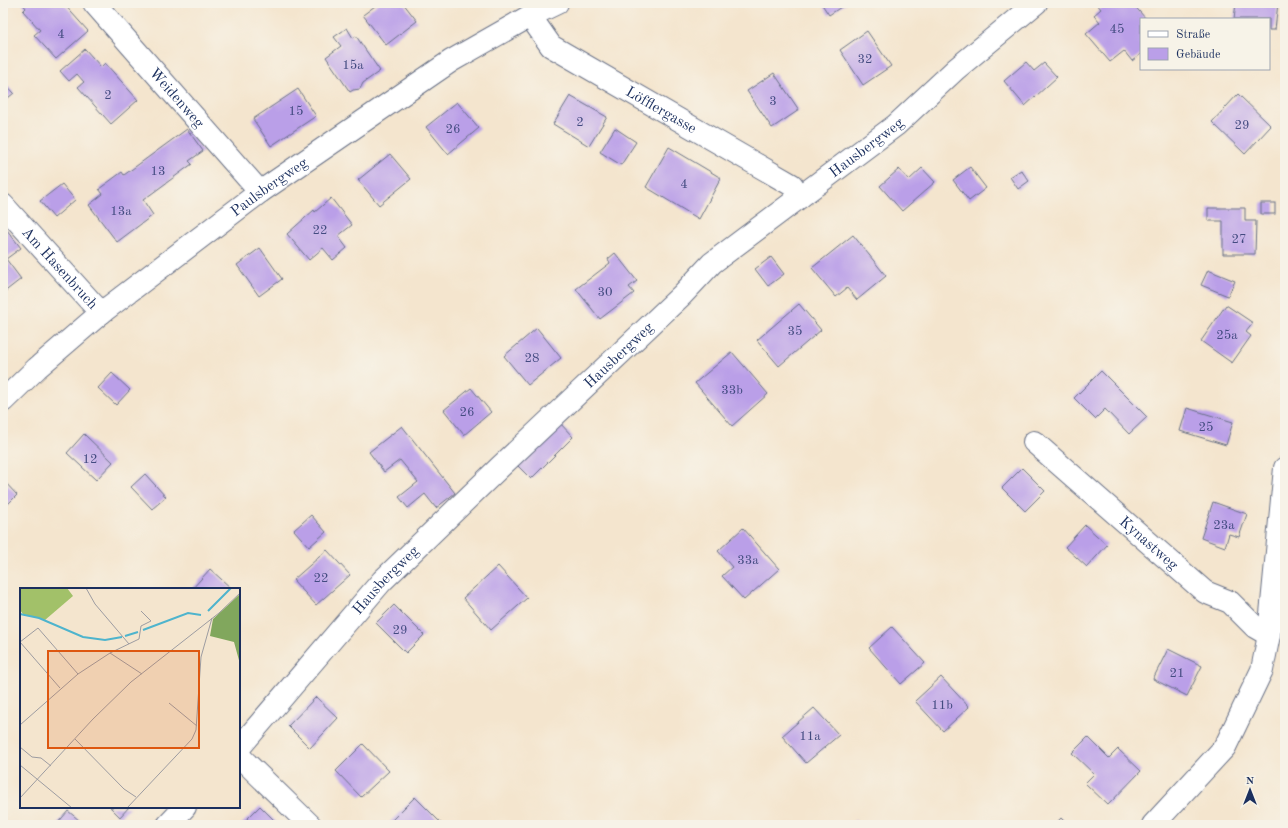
<svg xmlns="http://www.w3.org/2000/svg" width="1288" height="828" viewBox="0 0 1288 828" font-family="'Old Standard TT',serif">
<style>
.building{fill:#ba9fe8}
.lines{fill:none;stroke-linecap:round;stroke-linejoin:round}
.street-casing{stroke:#676f85;stroke-width:24}
.street{stroke:#fff;stroke-width:22}
.labels{text-anchor:middle;stroke-width:3.5;stroke-linejoin:round;paint-order:stroke}
.number-label{font-size:13px;fill:#434b80}
.street-label{font-size:15px;fill:#1b2f5e;stroke:#f7f3e8}
.inset-river{fill:none;stroke:#4eb4cd;stroke-width:2}
.inset-road{fill:none;stroke:#9d9ca1;stroke-width:1}
.view{fill:#de5710;fill-opacity:0.15;stroke:#de5710;stroke-width:2}
.inset-edge{fill:none;stroke:#1b2f5e;stroke-width:2}
</style>
<rect width="100%" height="100%" fill="#f7f3e8"/>
<filter id="ink" filterUnits="userSpaceOnUse"><feTurbulence type="fractalNoise" baseFrequency=".025" numOctaves="2"/><feDisplacementMap in="SourceGraphic" scale="8" xChannelSelector="R" yChannelSelector="G"/><feConvolveMatrix kernelMatrix="1 2 1 2 8 2 1 2 1" color-interpolation-filters="sRGB"/></filter>
<filter id="wash" filterUnits="userSpaceOnUse"><feTurbulence type="fractalNoise" baseFrequency=".012" numOctaves="4" result="noise"/><feDisplacementMap in="SourceGraphic" scale="16" xChannelSelector="R" yChannelSelector="G"/><feGaussianBlur stdDeviation="0.9" result="paint"/><feColorMatrix in="noise" values="0 0 0 0 0 0 0 0 0 0 0 0 0 0 0 0 0 1.4 0 .05"/><feComposite in="paint" operator="in"/></filter>
<g filter="url(#wash)">
<rect width="100%" height="100%" fill="#f4e5ce"/>
<g id="blocks">
<g class="building">
<path d="M22 3H63L88 31 56 59 34 35 40 30 23 11 26 8Z"/>
<path d="M379 3H403L417 21 386 45 363 15Z"/>
<path d="M821 3H847L829 15Z"/>
<path d="M1096 3H1132L1146 19H1141V54L1132 61 1124 51 1110 62 1086 34 1100 22 1094 15 1101 9Z"/>
<path d="M1236 3H1278L1275 30H1269V19H1234Z"/>
<path d="M347 28 353 38 356 36 380 71 363 83 360 89 353 90 350 92 326 57 341 46 334 37Z"/>
<path d="M867 31 891 66 863 85 840 50Z"/>
<path d="M85 49 101 67 105 63 138 100 111 124 78 87 84 82 77 74 69 81 60 71Z"/>
<path d="M1026 62 1034 71 1044 63 1057 77 1025 106 1004 81Z"/>
<path d="M774 73 799 110 772 128 747 91Z"/>
<path d="M3 81 14 93 3 102Z"/>
<path d="M298 89 316 116 271 146 253 119Z"/>
<path d="M1238 94 1271 126 1245 154 1212 122Z"/>
<path d="M570 96 607 117 589 146 553 124Z"/>
<path d="M457 102 479 128 448 154 426 127Z"/>
<path d="M615 128 636 142 621 165 600 152Z"/>
<path d="M187 129 203 151 189 161 192 164 143 200 153 215 117 242 89 205 103 194 99 189 122 172 124 175Z"/>
<path d="M669 147 721 178 699 219 646 187Z"/>
<path d="M390 154 411 179 379 205 358 180Z"/>
<path d="M970 167 986 188 969 201 953 180Z"/>
<path d="M922 168 935 182 902 211 880 186 899 169 909 180Z"/>
<path d="M1021 170 1029 181 1018 189 1010 177Z"/>
<path d="M62 184 75 200 54 218 40 201Z"/>
<path d="M331 198 352 225 338 236 347 248 333 260 323 248 309 260 287 234 314 210 315 212Z"/>
<rect x="1261" y="203" width="14" height="11"/>
<path d="M1208 208H1245V221H1256L1255 254H1223V221H1208Z"/>
<path d="M3 225 21 248 6 259 21 279 3 293Z"/>
<path d="M853 235 886 276 857 300 847 288 836 297 812 268Z"/>
<path d="M260 248 282 279 259 296 237 265Z"/>
<path d="M615 253 637 281 629 287 634 293 600 319 576 289 610 263 608 259Z"/>
<path d="M771 257 784 274 768 286 755 269Z"/>
<path d="M1208 270 1235 281 1228 296 1201 285Z"/>
<path d="M799 304 821 330 779 366 757 340Z"/>
<path d="M1226 305 1253 323 1246 332 1251 336 1232 363 1201 341Z"/>
<path d="M537 328 561 358 528 385 504 356Z"/>
<path d="M732 352 768 394 732 426 695 383Z"/>
<path d="M1101 371 1147 417 1129 434 1105 409 1095 419 1074 398Z"/>
<path d="M112 373 130 390 116 405 98 388Z"/>
<path d="M471 388 491 412 464 435 444 410Z"/>
<path d="M1187 408 1233 422 1226 445 1180 431Z"/>
<path d="M559 422 573 437 531 479 516 464Z"/>
<path d="M402 426 455 493 436 508 425 494 408 508 399 497 418 482 400 460 384 472 369 452Z"/>
<path d="M84 434 113 462 96 480 67 453Z"/>
<path d="M1022 468 1045 491 1025 511 1002 488Z"/>
<path d="M145 474 166 497 152 509 131 487Z"/>
<path d="M3 480 17 495 3 509Z"/>
<path d="M1213 502 1247 514 1239 537 1229 534 1225 547 1201 538Z"/>
<path d="M311 515 326 532 309 547 294 530Z"/>
<path d="M1085 525 1107 545 1087 567 1065 547Z"/>
<path d="M743 528 779 569 744 600 722 576 732 567 718 551Z"/>
<path d="M327 550 350 575 316 605 293 580Z"/>
<path d="M498 566 527 598 491 630 463 598Z"/>
<path d="M210 569 232 589H192Z"/>
<path d="M394 605 424 635 406 653 376 623Z"/>
<path d="M892 627 925 663 901 684 869 648Z"/>
<path d="M1168 649 1202 666 1187 696 1153 679Z"/>
<path d="M941 677 969 707 943 731 915 701Z"/>
<path d="M316 697 338 718 310 748 288 726Z"/>
<path d="M814 708 839 735 806 763 782 736Z"/>
<path d="M1088 737 1109 758 1118 749 1141 771 1108 805 1085 783 1094 774 1072 753Z"/>
<path d="M363 744 389 771 361 797 336 771Z"/>
<path d="M415 797 443 825H387Z"/>
<path d="M260 806 279 825H241Z"/>
<path d="M110 807H129L120 817Z"/>
<path d="M68 811 85 825H56Z"/>
<path d="M1061 818 1068 825H1054Z"/>
<path d="M855 820 860 825H850Z"/>
</g>
</g>
</g>
<g filter="url(#ink)">
<use href="#blocks" fill-opacity="0" stroke="#676f85" stroke-width="1"/>
<g class="lines">
<g class="street-casing">
<g id="street">
<path id="s1" d="M94 3 260 192"/>
<path id="s2" d="M530 16 551 46 792 185 800 197"/>
<path id="s3" d="M3 205 101 313"/>
<path id="s4" d="M3 401 37 368 101 313 260 192 451 61 530 16 557 3"/>
<path id="s5" d="M1034 442 1205 592 1230 602 1255 627 1269 635"/>
<path id="s6" d="M239 748 382 581 500 467 682 295 712 263 896 125 956 69 1036 3"/>
<path d="M239 756 310 825"/>
<path d="M168 825 185 807"/>
<path d="M1153 825 1225 747 1262 670 1269 635 1285 468"/>
</g>
</g>
<use href="#street" class="street"/>
</g>
</g>
<g class="labels">
<g class="number-label">
<text x="1117" y="33">45</text>
<text x="61" y="38">4</text>
<text x="865" y="63">32</text>
<text x="353" y="69">15a</text>
<text x="108" y="99">2</text>
<text x="773" y="105">3</text>
<text x="296" y="115">15</text>
<text x="580" y="126">2</text>
<text x="1242" y="129">29</text>
<text x="453" y="133">26</text>
<text x="158" y="175">13</text>
<text x="684" y="188">4</text>
<text x="121" y="215">13a</text>
<text x="320" y="234">22</text>
<text x="1239" y="243">27</text>
<text x="605" y="296">30</text>
<text x="795" y="335">35</text>
<text x="1227" y="339">25a</text>
<text x="532" y="362">28</text>
<text x="732" y="394">33b</text>
<text x="467" y="416">26</text>
<text x="1206" y="431">25</text>
<text x="90" y="463">12</text>
<text x="1224" y="529">23a</text>
<text x="748" y="564">33a</text>
<text x="321" y="582">22</text>
<text x="400" y="634">29</text>
<text x="1177" y="677">21</text>
<text x="942" y="709">11b</text>
<text x="810" y="740">11a</text>
</g>
<g class="street-label">
<text dy="5" stroke="none"><textPath href="#s1" startOffset="126">Weidenweg</textPath></text>
<text dy="5" stroke="none"><textPath href="#s2" startOffset="164">Löfflergasse</textPath></text>
<text dy="5" stroke="none"><textPath href="#s6" startOffset="871">Hausbergweg</textPath></text>
<text dy="5" stroke="none"><textPath href="#s4" startOffset="342">Paulsbergweg</textPath></text>
<text dy="5" stroke="none"><textPath href="#s3" startOffset="85">Am Hasenbruch</textPath></text>
<text dy="5" stroke="none"><textPath href="#s6" startOffset="547">Hausbergweg</textPath></text>
<text dy="5" stroke="none"><textPath href="#s5" startOffset="153">Kynastweg</textPath></text>
<text dy="5" stroke="none"><textPath href="#s6" startOffset="223">Hausbergweg</textPath></text>
</g>
</g>
<g transform="translate(20 588)">
<rect width="220" height="220" fill="#f4e5ce"/>
<path d="M0 0H47L53 8 25 32 3 26 0 22Z" fill="#a2c169"/>
<path d="M220 6V76L214 54 190 48 193 31Z" fill="#81a75d"/>
<path class="inset-river" d="M188 23 211 0M0 26 19 30 63 49 85 52 102 49M123 42 168 25 181 27M105 48 118 44"/>
<path class="inset-road" d="M66 0 75 16 109 56M0 54 18 40 58 86M0 54 40 100M90 65 122 86M149 115 177 138M0 137 58 86 90 65 119 51 121 38 131 33 121 23M55 151 104 201 116 209M0 159 12 169 21 170 31 178M0 177 52 220M0 210 73 131 111 94 199 25 220 5M107 220 172 151 176 142 181 69 192 30"/>
<path class="view" d="M28 63H179V160H28Z"/>
<rect width="220" height="220" class="inset-edge"/>
</g>
<rect width="1288" height="828" fill="none" stroke="#f7f3e8" stroke-width="16"/>
<rect x="1140" y="18" width="130" height="52" fill="#f7f3e8" stroke="#9fa5b1"/>
<rect x="1148" y="31" width="20" height="6" fill="#ffffff" stroke="#9fa5b1"/>
<text x="1176" y="38" font-size="12" fill="#1b2f5e">Straße</text>
<rect x="1148" y="48" width="20" height="12" fill="#ba9fe8" stroke="#9fa5b1"/>
<text x="1176" y="58" font-size="12" fill="#1b2f5e">Gebäude</text>
<g transform="translate(1250 790)" stroke="#f7f3e8" stroke-width="3" paint-order="stroke">
<path d="M0-3L7 15L0 10L-7 15Z" fill="#1b2f5e"/>
<text y="-6" font-size="11" font-weight="bold" text-anchor="middle" fill="#1b2f5e">N</text>
</g>
</svg>
